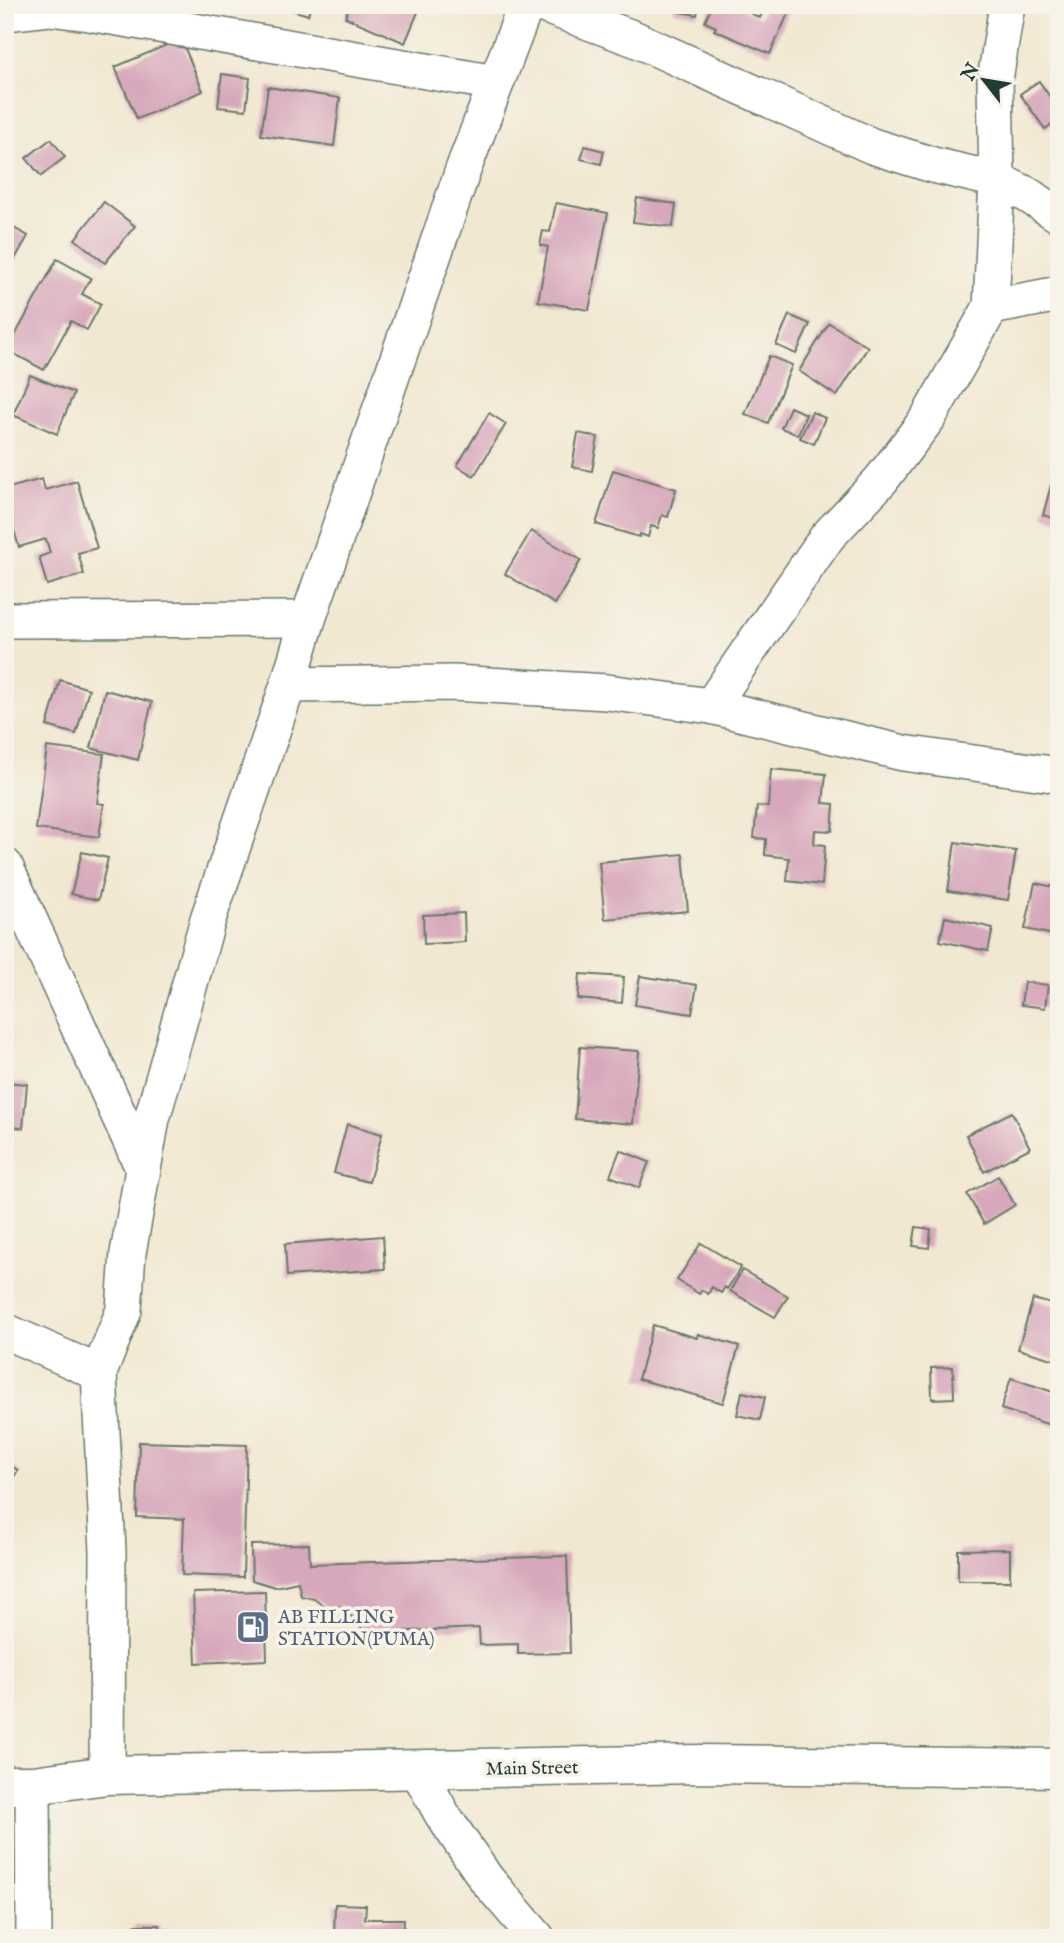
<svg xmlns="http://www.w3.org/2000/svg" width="1064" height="1943" viewBox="0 0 1064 1943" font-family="'IM FELL English',serif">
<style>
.building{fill:#d7a8bb}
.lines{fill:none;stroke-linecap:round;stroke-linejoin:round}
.street-casing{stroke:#68796b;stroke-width:38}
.highway-casing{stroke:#68796b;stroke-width:41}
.street{stroke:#fff;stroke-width:35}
.highway{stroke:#fff;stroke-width:38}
.labels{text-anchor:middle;stroke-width:7;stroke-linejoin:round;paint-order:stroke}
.service-label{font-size:19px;fill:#4e5e75;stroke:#f7f3e8;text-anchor:start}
.street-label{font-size:19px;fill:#1f3d34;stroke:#f7f3e8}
</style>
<rect width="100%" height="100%" fill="#f7f3e8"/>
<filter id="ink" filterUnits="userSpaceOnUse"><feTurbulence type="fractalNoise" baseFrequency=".0143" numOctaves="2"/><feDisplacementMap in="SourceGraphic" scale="14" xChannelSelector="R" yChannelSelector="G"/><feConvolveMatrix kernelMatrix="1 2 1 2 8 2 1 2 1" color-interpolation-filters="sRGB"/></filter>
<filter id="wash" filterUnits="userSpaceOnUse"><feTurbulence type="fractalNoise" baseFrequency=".00686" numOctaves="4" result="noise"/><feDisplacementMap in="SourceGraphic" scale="28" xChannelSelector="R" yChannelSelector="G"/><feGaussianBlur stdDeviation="1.57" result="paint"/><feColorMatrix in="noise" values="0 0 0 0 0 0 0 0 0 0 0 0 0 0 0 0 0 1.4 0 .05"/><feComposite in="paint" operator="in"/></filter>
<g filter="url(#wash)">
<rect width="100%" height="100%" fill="#f1e8d1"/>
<g id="blocks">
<g class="building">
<path d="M276 5H311L308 15Z"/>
<path d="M350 5H421L405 43 345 17Z"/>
<path d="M674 5H699L697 15 673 11Z"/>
<path d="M712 5H746L744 10 760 18 766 5H792L770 54 714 30 716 27 705 22Z"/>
<path d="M181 39 203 91 137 119 115 67Z"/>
<path d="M222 74 250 78 246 110 218 107Z"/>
<path d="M1039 81 1059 110V119L1045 129 1020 94Z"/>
<path d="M268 87 340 98 334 146 261 135Z"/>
<path d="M51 139 65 157 41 176 26 158Z"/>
<path d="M585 146 604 151 601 164 581 159Z"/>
<path d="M637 198 676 204 673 227 633 222Z"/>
<path d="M104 202 135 226 105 263 75 239Z"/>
<path d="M556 203 608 213 589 310 538 301 548 247 540 245 543 231 550 232Z"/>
<path d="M5 223 28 236 11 266 5 263Z"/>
<path d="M57 259 91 278 82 294 101 304 87 330 71 321 44 370 7 350Z"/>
<path d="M789 315 810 324 796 354 776 345Z"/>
<path d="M829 323 868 347 837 396 799 371Z"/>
<path d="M769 356 792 365 768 423 745 414Z"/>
<path d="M30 375 74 393 57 434 13 415Z"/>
<path d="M790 407 806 414 798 435 781 428Z"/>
<path d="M812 412 825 418 814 444 800 438Z"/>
<path d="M489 413 506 424 474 476 457 466Z"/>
<path d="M578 433 598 437 592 471 572 467Z"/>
<path d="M1056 466H1059V520L1043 515Z"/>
<path d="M613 470 676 489 668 517 662 515 658 528 651 526 648 537 640 534 639 537 596 524Z"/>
<path d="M42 479 45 490 77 481 97 548 78 553 84 574 47 585 39 557 50 553 46 539 19 547 5 501V489Z"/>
<path d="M531 531 581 560 555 604 505 574Z"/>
<path d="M60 680 89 689 76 734 47 726Z"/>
<path d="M105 690 152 702 138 760 91 748Z"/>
<path d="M47 747 104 754 97 803 104 804 99 837 36 829Z"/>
<path d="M771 769 826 774 823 803 834 804 832 831 815 830 814 844 825 845 822 885 787 881 789 858 765 855 766 839 754 838 757 806 768 807Z"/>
<path d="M955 842 1016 851 1008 900 948 891Z"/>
<path d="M82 852 108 858 98 900 71 894Z"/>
<path d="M683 854 688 911 605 919 599 862Z"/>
<path d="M1035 883 1059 888V936L1025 929Z"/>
<path d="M464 913 465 942 424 944 423 915Z"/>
<path d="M945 917 993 928 988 951 940 941Z"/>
<path d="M580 974 624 977 622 1003 578 999Z"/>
<path d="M640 976 697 985 692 1014 635 1005Z"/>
<path d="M1024 982 1048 985 1045 1008 1021 1005Z"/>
<path d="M580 1047 639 1051 633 1124 575 1119Z"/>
<path d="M5 1082 27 1084 23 1128 5 1126Z"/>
<path d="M1012 1112 1030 1148 984 1172 966 1135Z"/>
<path d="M347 1124 382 1134 369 1182 334 1173Z"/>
<path d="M620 1150 649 1162 639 1188 610 1176Z"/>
<path d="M998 1176 1015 1205 984 1224 967 1194Z"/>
<path d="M916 1227 931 1229 929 1248 913 1246Z"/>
<path d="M383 1236 385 1269 287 1276 285 1244Z"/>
<path d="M701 1243 741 1267 727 1289 725 1287 721 1293 712 1287 708 1294 702 1290 699 1294 677 1280Z"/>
<path d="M742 1270 788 1296 775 1317 730 1291Z"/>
<path d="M1033 1299 1059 1306V1361L1018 1349Z"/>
<path d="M653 1325 697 1338 698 1334 739 1346 723 1403 638 1379Z"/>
<path d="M953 1367 954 1398 932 1399 931 1368Z"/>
<path d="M1011 1378 1059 1394V1419L1056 1427 1001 1409Z"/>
<path d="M742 1392 765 1397 760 1420 737 1415Z"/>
<path d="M139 1442 247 1445 243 1577 182 1575 184 1519 137 1517Z"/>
<path d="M5 1463 18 1470 9 1486 5 1484Z"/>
<path d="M309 1544 310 1564 567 1556 570 1653 518 1654V1644L480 1645 479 1628 366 1633 342 1606 328 1608 314 1599 301 1596 298 1582 275 1587 252 1580 251 1545Z"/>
<path d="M1010 1549V1581H958V1550Z"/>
<path d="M265 1591 267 1660 196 1663 193 1593Z"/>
<path d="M1057 1614H1059V1656L1051 1655Z"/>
<path d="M335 1904 366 1905 365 1919H404L403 1938H334Z"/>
<path d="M134 1925H159L160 1931 188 1930V1938H135Z"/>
</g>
</g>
</g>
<g filter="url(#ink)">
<use href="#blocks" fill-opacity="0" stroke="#68796b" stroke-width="2"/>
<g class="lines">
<g class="street-casing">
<g id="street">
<path d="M543 5 635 39 872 146 933 165 997 180 1026 194 1059 215"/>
<path d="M5 13 49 8 89 13 496 83"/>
<path d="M991 307 1059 294"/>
<path d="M5 620 308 619"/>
<path d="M288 685 454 683 607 692 711 706 903 753 1059 775"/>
<path d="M711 706 827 537 881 480 928 418 991 307 997 180 995 80 1007 5"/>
<path d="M5 866 143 1168"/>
<path d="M5 1331 99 1373"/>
<path d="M417 1769 442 1814 487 1880 537 1938"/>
<path d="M107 1775 108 1551 99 1373 124 1310 128 1253 152 1119 208 919 288 685 308 619 463 170 526 5"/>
<path d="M33 1785 34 1938"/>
</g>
</g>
<g class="highway-casing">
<path id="highway" d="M5 1785H33L107 1775 700 1764 1059 1768"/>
</g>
<use href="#street" class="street"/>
<use href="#highway" class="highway"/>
</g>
</g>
<defs>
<g id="fuel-square" transform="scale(1.75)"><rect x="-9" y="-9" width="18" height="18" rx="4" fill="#5c6f8a" stroke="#f7f3e8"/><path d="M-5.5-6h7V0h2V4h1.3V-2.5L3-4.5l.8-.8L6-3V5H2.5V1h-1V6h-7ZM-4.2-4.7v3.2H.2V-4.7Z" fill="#fff"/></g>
</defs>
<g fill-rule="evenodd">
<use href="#fuel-square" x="253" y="1627"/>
</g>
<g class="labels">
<g class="service-label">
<text x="278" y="1623">AB FILLING<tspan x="278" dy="22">STATION(PUMA)</tspan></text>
</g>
<g class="street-label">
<text transform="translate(532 1767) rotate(-1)" y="7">Main Street</text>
</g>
</g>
<rect width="1064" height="1943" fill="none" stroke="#f7f3e8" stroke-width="28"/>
<g transform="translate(984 80) rotate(301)" stroke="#f7f3e8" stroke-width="5" paint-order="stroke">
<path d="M0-5L12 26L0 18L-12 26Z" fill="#1f3d34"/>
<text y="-10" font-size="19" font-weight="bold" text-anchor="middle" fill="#1f3d34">N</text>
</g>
</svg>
